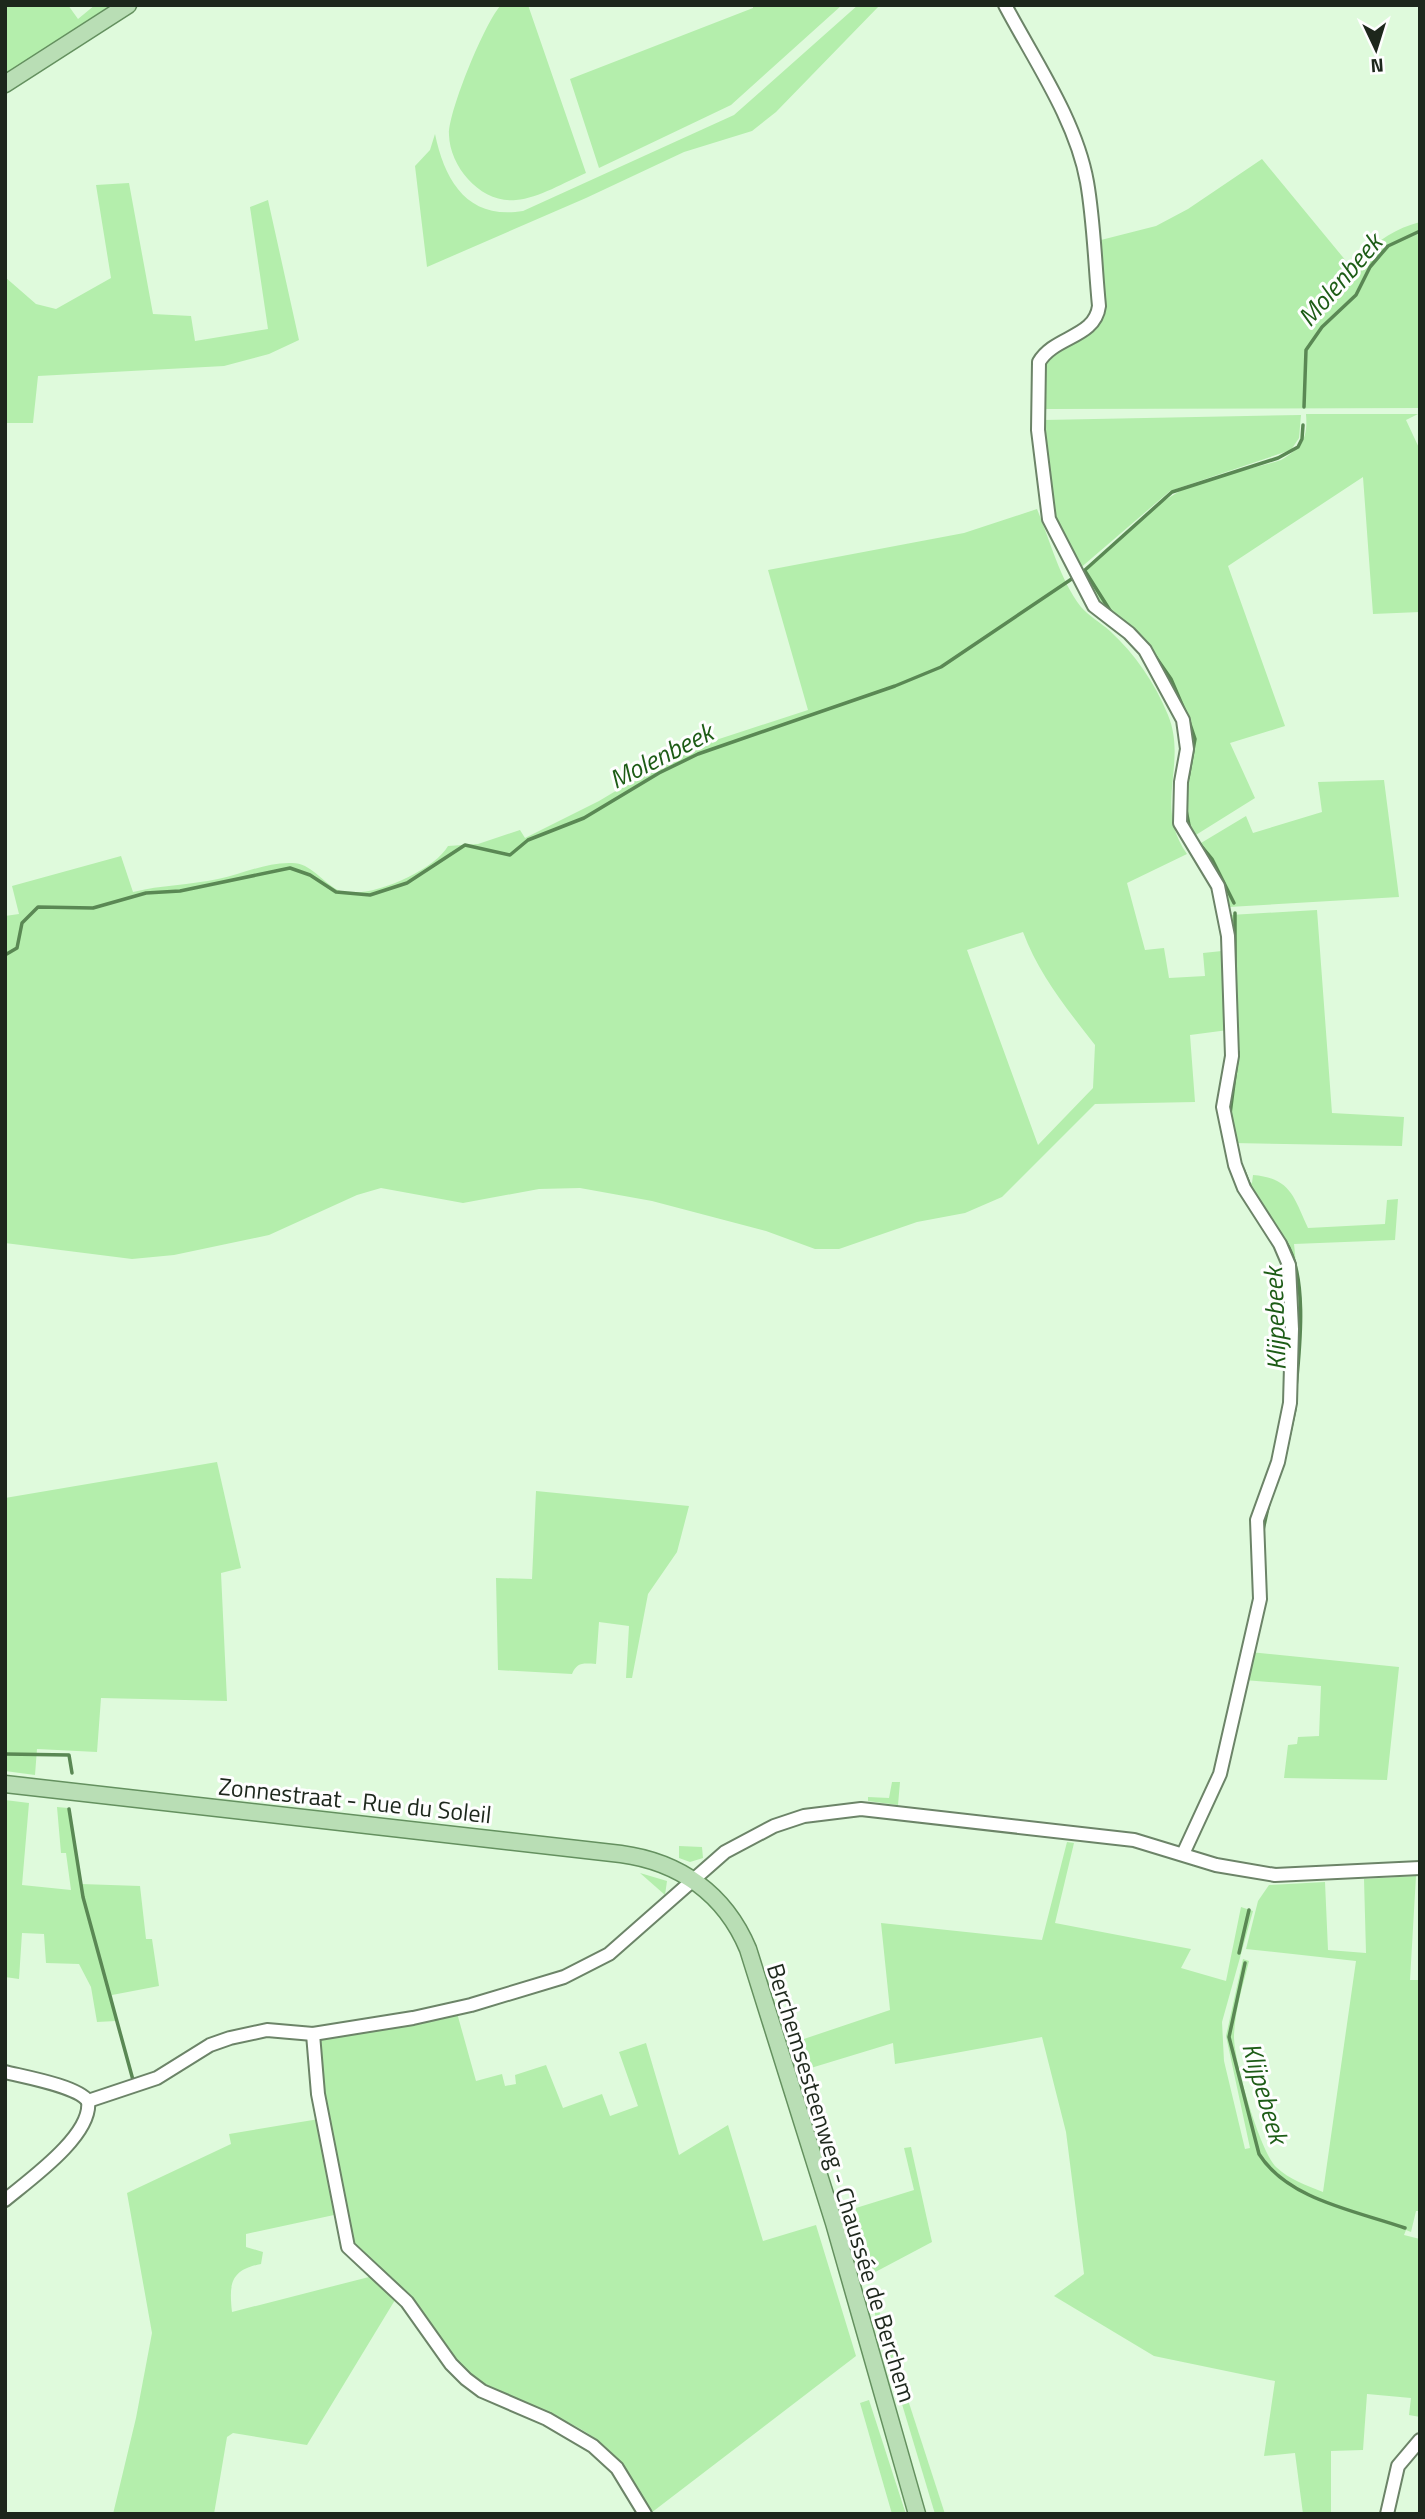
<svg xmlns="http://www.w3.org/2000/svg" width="1425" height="2519" viewBox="0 0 1425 2519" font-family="'Titillium Web',sans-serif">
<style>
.green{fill:#b4eeac;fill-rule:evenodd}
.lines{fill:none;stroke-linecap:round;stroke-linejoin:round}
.stream{stroke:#5a8854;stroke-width:3.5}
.minor-casing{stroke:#6c8468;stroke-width:16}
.major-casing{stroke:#64905f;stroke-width:19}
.minor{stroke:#fff;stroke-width:12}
.major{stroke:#b9deb5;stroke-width:16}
.labels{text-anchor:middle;stroke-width:6;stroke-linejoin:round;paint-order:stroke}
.street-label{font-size:24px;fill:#1d271c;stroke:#fefefe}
.water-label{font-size:26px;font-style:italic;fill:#1d5c16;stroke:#fefefe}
</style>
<rect width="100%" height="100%" fill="#dffadc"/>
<g class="green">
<path d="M5 5H68L78 19 95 5H111L5 74Z"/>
<path d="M501 5H528L586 173C565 182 539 198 516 200 482 204 450 168 449 135 448 112 485 22 501 5Z"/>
<path d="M753 5H842L731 105 599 168 570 79 753 8Z"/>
<path d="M858 5H880L776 112 752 131 684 152 586 198 427 267 415 166 430 150 435 134C445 182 468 220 523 211L734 115Z"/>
<path d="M1262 159 1351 267C1372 245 1390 230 1420 222V408L1042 409C1041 397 1038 381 1041 369 1047 338 1094 345 1101 315L1097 241 1156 226 1188 209Z"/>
<path d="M129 183 153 314 191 316 195 341 268 329 250 207 268 200 299 340 269 354 224 366 38 376 33 423H5V277L36 304 56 309 111 278 96 185Z"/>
<path d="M1306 414H1418L1406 420 1420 450V612L1373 614 1363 477 1228 566 1285 726 1230 743 1255 798 1191 838 1183 818 1192 742 1188 724 1152 655 1101 610 1083 574C1114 545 1144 510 1182 490 1212 475 1249 470 1281 460 1302 447 1308 439 1306 414Z"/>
<path d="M1301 415 1299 438 1291 450 1170 491 1078 570 1052 518 1040 423 1044 420Z"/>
<path d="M1037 509C1050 540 1060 580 1081 607 1089 616 1101 623 1110 631 1135 654 1155 683 1168 715 1188 764 1153 806 1187 854L1127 883 1145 950 1164 948 1169 978 1205 976 1203 953 1222 951 1228 1030 1190 1035 1195 1102 1095 1104 1002 1197 965 1213 917 1222 839 1249H815L766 1231 652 1201 580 1188 539 1189 463 1203 381 1188 357 1195 269 1235 174 1255 132 1259 5 1243V916L19 914 12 886 121 856 133 892C161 885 190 885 218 879 243 874 266 862 292 863 311 863 322 882 338 890 365 902 434 871 448 846L478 844 520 830 525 838 599 801 659 765 719 739 808 710 768 570 964 533ZM1023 932C1039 975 1067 1009 1095 1045L1093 1088 1038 1145 967 950Z"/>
<path d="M1384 780 1399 897 1229 907 1222 887 1196 846 1246 816 1253 833 1322 812 1318 782Z"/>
<path d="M1317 910 1332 1113 1404 1117 1402 1146 1233 1143 1227 1105 1235 1062 1230 915Z"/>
<path d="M1253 1175C1291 1178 1294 1198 1308 1228L1385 1224 1387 1200 1398 1199 1395 1240 1294 1244 1301 1312 1295 1313 1294 1269 1246 1183H1252Z"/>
<path d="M217 1462 241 1568 221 1573 227 1701 101 1698 97 1752 37 1749 35 1775 5 1771V1498Z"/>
<path d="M536 1491 689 1506 677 1552 648 1594 632 1678H626L629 1626 599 1622 596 1664C583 1663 577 1662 572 1674L498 1670 496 1578 532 1579Z"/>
<path d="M1250 1652 1399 1667 1387 1780 1284 1778 1288 1745 1297 1744 1298 1737 1319 1736 1321 1686 1244 1680Z"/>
<path d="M892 1782H900L898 1805 868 1801V1797L889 1798Z"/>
<path d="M5 1800 29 1803 22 1885 71 1890 66 1853H61L57 1807 68 1808 81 1884 140 1886 146 1939H152L159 1986 112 1995 116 2021 97 2022 91 1987 79 1964 46 1963 44 1934 22 1933 19 1979 5 1977Z"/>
<path d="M1067 1842 1074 1843 1055 1923 1191 1949 1181 1968 1226 1981 1241 1907 1253 1911 1222 2022 1224 2061 1245 2149 1250 2148 1226 2036 1243 1959 1249 1961C1243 1985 1235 2010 1234 2035 1233 2059 1260 2151 1276 2167 1290 2180 1306 2185 1323 2192L1356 1961 1246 1949 1258 1901 1269 1885 1325 1882 1328 1950 1366 1953 1364 1879 1416 1876 1410 1980H1420V2211H1416L1411 2232 1406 2230 1404 2235 1420 2239V2417L1409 2415 1411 2398 1367 2394 1363 2450 1331 2451V2514H1303L1295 2453 1264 2456 1275 2381 1154 2356 1054 2296 1084 2274 1066 2132 1042 2037 895 2064 893 2043 801 2071 792 2043 890 2010 881 1923 1042 1940Z"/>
<path d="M679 1846 702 1847 703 1858 690 1862 679 1858Z"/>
<path d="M640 1873 667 1881 665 1895Z"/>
<path d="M457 2013 476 2081 502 2074 505 2086 516 2084 515 2075 546 2065 563 2108 602 2094 610 2116 638 2106 619 2052 646 2043 679 2155 728 2125 763 2241 816 2225 856 2356 651 2513C641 2495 631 2474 617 2458 579 2415 518 2407 471 2379L354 2251 323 2115 316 2041 322 2037Z"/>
<path d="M319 2119 334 2215 246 2234V2247L263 2252 261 2264C230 2270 229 2284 232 2312L369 2277 395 2300 307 2445 233 2433 227 2437 214 2514H113L136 2418 152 2333 127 2193 231 2144 229 2134Z"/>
<path d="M911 2147 932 2242 864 2278 843 2212 914 2190 904 2148Z"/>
<path d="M872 2289 945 2514H935L868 2291Z"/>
<path d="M869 2400 902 2502 906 2514H892L860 2403Z"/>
</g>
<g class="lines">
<g class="stream">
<path d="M1304 407 1306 350 1322 327 1356 295 1370 267 1388 246 1420 231"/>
<path d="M1085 571 1111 612"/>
<path d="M1136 632 1149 647"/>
<path d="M1155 656 1171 679 1186 714"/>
<path d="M1188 778 1195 739 1189 721"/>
<path d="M1186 810 1190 830"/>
<path d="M1198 842 1212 859 1234 903"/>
<path d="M1235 913V971"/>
<path d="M5 955 17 948 22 923 38 907 93 908 146 893 180 891 290 868 310 875 336 892 370 895 407 883 465 845 510 855 528 840 584 818 659 773 698 754 895 686 941 667 1085 570 1172 492 1278 458 1298 447 1302 439 1303 425"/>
<path d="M1230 1114 1238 1052"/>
<path d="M1243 1169 1252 1191"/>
<path d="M1285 1241C1308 1275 1300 1347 1296 1387"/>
<path d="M1284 1460 1295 1409"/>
<path d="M1263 1530 1269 1503"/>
<path d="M1264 1555 1265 1593"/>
<path d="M5 1754 69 1755 72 1773"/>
<path d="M69 1809 83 1897 133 2080"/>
<path d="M1239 1953 1249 1910"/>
<path d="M1245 1963 1229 2037 1259 2154C1288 2200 1357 2211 1405 2228"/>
</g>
<g class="minor-casing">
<g id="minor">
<path d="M1005 5C1034 60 1076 120 1087 182 1094 222 1095 265 1099 306 1095 338 1054 336 1039 362L1038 430 1049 519 1094 606 1129 633 1145 650 1183 720 1187 749 1181 782 1180 823 1218 886 1228 936 1232 1056 1223 1107 1235 1165 1244 1188 1280 1244 1289 1265 1292 1329 1290 1403 1278 1462 1257 1520 1260 1599 1220 1774 1183 1854"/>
<path d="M313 2034 318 2094 348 2247 407 2302 451 2364 466 2379 482 2391 547 2419 593 2446 617 2468 645 2514"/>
<path d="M5 2072C25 2077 77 2086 88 2101"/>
<path d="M88 2101 157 2078 210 2045 230 2038 267 2030 313 2034 413 2018 471 2005 564 1977 609 1954 725 1852 774 1826 804 1816 861 1809 1134 1840 1216 1865 1275 1875 1420 1868"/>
<path d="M5 2200C29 2180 93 2135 88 2101"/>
<path d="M1387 2514 1398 2466 1420 2440"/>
</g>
</g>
<g class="major-casing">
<g id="major">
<path d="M5 84 128 5"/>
<path d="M5 1784 621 1854C680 1862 725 1894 748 1949L834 2223 917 2514"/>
</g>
</g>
<use href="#minor" class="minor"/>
<use href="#major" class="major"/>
</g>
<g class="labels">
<g class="street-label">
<text transform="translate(355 1801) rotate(6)" y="8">Zonnestraat - Rue du Soleil</text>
<text transform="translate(841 2183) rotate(73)" y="8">Berchemsesteenweg - Chaussée de Berchem</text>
</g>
<g class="water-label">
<text transform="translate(1340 280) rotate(-49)" y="9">Molenbeek</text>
<text transform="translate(661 756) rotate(-27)" y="9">Molenbeek</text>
<text transform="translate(1275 1319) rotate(-92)" y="9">Klijpebeek</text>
<text transform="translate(1265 2093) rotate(74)" y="9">Klijpebeek</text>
</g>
</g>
<rect width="1425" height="2519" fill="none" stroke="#1d271c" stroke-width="14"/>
<g transform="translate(1376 49) rotate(176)" stroke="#fefefe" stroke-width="5" paint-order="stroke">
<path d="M0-5L12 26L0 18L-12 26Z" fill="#1d271c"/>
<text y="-10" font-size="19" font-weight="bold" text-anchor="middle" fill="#1d271c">N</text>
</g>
</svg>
